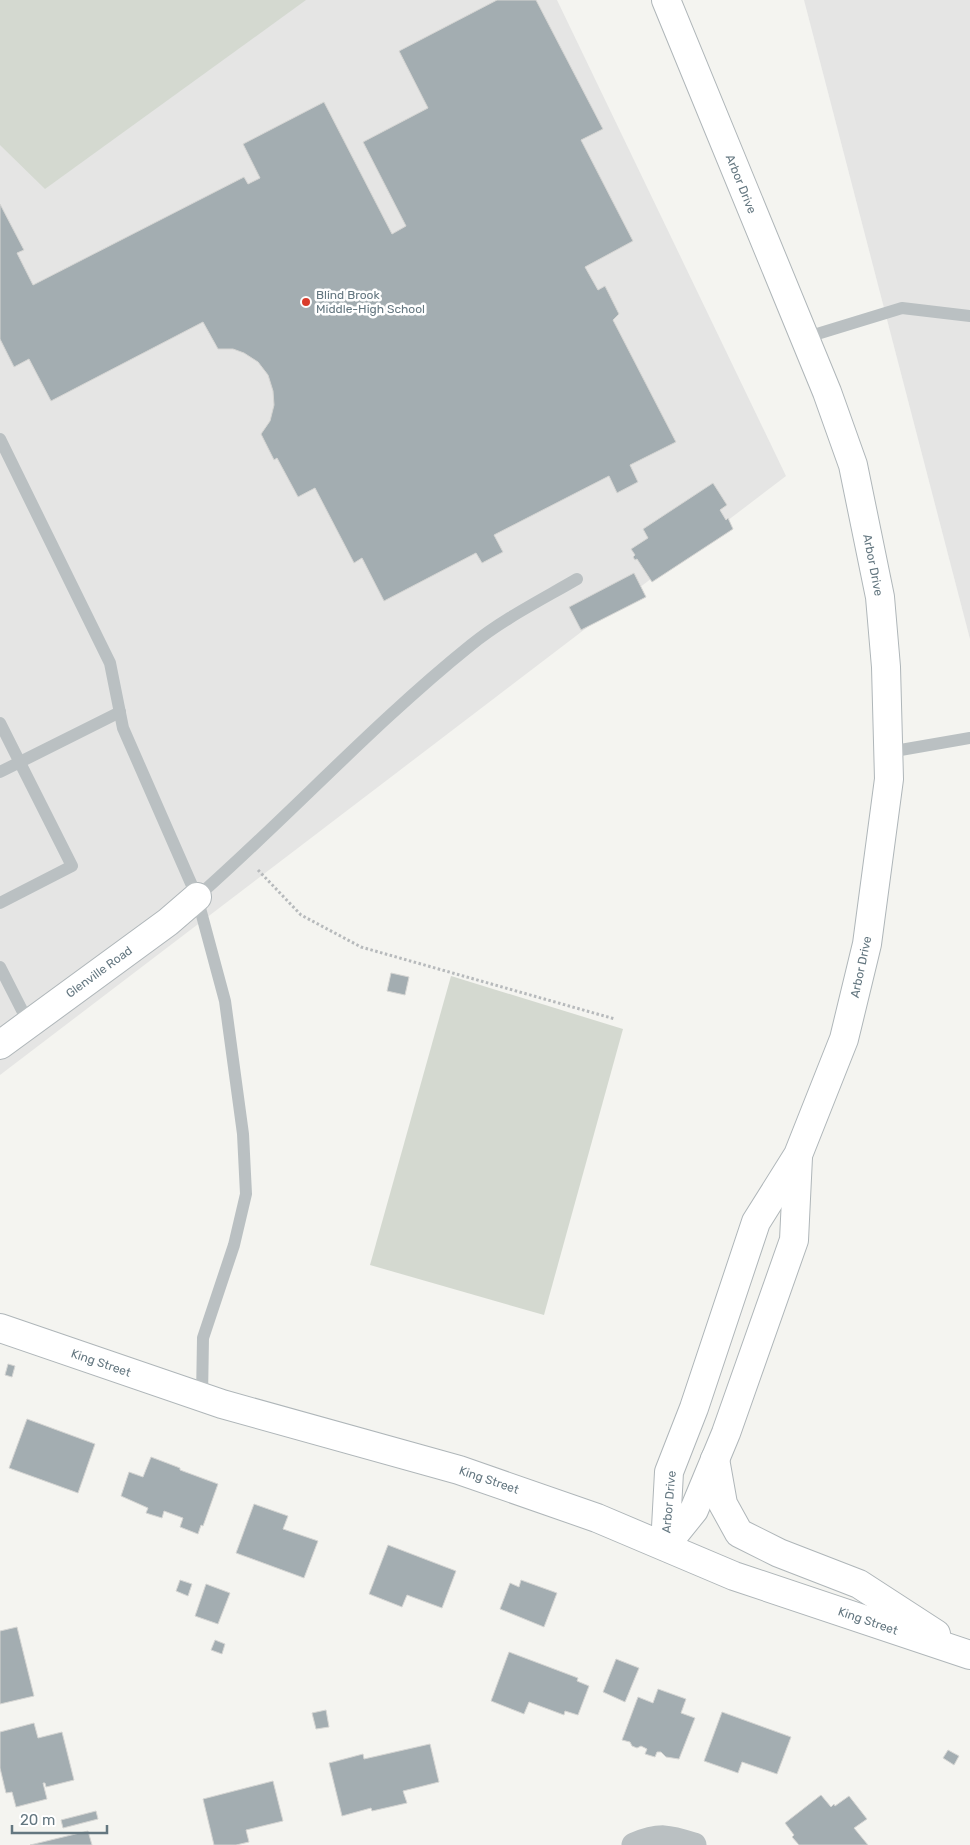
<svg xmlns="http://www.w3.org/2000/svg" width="970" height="1845" viewBox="0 0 970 1845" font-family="Rubik,sans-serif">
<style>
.built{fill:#e5e5e4}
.green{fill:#d4d9d0}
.building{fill:#a3adb1;stroke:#d5d5d3}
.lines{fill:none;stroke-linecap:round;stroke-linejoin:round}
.secondary-casing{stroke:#afb6b9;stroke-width:30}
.path{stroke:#b7babc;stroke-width:3;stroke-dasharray:2.5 2.5;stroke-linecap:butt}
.lane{stroke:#bac0c2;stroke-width:12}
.street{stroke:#bac0c2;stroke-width:25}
.secondary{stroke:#fff;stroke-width:28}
.poi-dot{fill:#da3c2b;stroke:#fff;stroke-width:2}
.labels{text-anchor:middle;stroke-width:5;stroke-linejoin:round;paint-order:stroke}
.street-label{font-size:12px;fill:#647780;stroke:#fff}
.poi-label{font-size:12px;fill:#647780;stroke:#fff;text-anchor:start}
</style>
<rect width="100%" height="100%" fill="#f4f4f0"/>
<g class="built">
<path d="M0 0H557L786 476 0 1075Z"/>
<path d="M804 0H970V639Z"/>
</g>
<g class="green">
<path d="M0 0H306L45 189 0 145Z"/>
<path d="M451 976 623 1029 544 1315 370 1265Z"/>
</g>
<g class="building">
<path d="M497 0H536L603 129 581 140 633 241 585 267 598 290 605 286 619 314 613 320 676 442 630 465 638 482 617 493 609 476 494 535 503 552 482 563 476 553 384 601 362 558 354 563 315 488 298 497 277 458 274 460 261 434 270 421 274 405 273 391 268 375 258 362 244 353 233 349H218L203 322 51 401 29 359 14 367 0 339V204L24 250 17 253 33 285 244 177 248 184 260 178 243 144 324 102 392 234 406 226 363 142 428 108 399 51Z"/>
<path d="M713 483 727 505 720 510 726 520 728 518 733 529 652 582 637 559 635 560 633 557 635 555 631 549 648 538 643 529Z"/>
<path d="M634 573 646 597 581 630 569 607Z"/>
<path d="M391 973 409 977 405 995 387 991Z"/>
<path d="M8 1364 15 1366 12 1377 5 1375Z"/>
<path d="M27 1419 95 1444 78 1493 9 1468Z"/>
<path d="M151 1457 180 1468V1470L218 1484 203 1526 201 1525 198 1534 180 1527 183 1518 164 1511 162 1518 146 1513 148 1508 121 1496 129 1472 143 1477Z"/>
<path d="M254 1504 288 1516 283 1529 318 1541 304 1578 236 1553Z"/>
<path d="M388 1545 456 1571 442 1608 407 1595 402 1607 369 1594Z"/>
<path d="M180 1580 192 1584 188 1596 176 1591Z"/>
<path d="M521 1580 557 1593 544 1627 500 1609 510 1583 519 1587Z"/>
<path d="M206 1584 230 1593 218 1624 195 1616Z"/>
<path d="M17 1627 34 1696 0 1704V1631Z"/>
<path d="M215 1640 225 1644 222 1654 211 1650Z"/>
<path d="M509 1652 578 1678 577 1681 589 1686 578 1715 565 1711 564 1715 529 1702 524 1714 491 1701Z"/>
<path d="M616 1659 639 1668 625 1702 603 1692Z"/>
<path d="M658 1689 686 1699 681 1713 695 1718 679 1759 666 1757 661 1752H657L655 1757 645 1754 647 1749 641 1746 637 1748 632 1746 630 1742 622 1740 638 1697 653 1703Z"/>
<path d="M326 1710 329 1727 316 1729 312 1713Z"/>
<path d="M722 1712 791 1737 777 1774 742 1762 738 1773 704 1761Z"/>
<path d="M34 1723 38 1738 62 1732 74 1780 46 1787 45 1783H43L47 1799 16 1807 12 1792 6 1793 0 1768V1732Z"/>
<path d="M430 1744 439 1782 403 1791 407 1803 372 1811 371 1808 342 1816 329 1763 363 1754 364 1759Z"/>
<path d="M948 1750 959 1756 954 1765 943 1758Z"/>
<path d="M273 1781 283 1821 246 1830 249 1842 236 1845H214L203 1799Z"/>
<path d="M821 1795 831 1807 834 1804 835 1806 849 1796 867 1819 854 1828 868 1845H799L792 1837 794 1835 785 1823Z"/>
<path d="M96 1811 98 1819 63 1828 61 1820Z"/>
<path d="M88 1831 92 1845H30Z"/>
</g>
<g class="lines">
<g class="secondary-casing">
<g id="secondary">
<path d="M0 1045 168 922 197 897"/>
<path d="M0 1328 222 1404 459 1470 597 1518 734 1576 970 1655"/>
<path d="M715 1459 723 1504 739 1533 779 1553 859 1584 936 1634"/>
<path d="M665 1546 669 1472 694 1408 756 1222 798 1155 844 1039 867 944 889 779 886 667 880 597 853 465 827 392 666 0"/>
<path d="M665 1546 694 1510 726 1433 794 1240 798 1157"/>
</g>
</g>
<path class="path" d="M258 870 301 915 361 947 615 1019"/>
<g class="lane">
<path d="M804 338 902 308 970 316"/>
<path d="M0 439 110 663 123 728 197 897 225 1001 243 1134 246 1194 234 1245 203 1338 202 1397"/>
<path d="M0 723 72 866 0 903"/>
<path d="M889 752 970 738"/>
<path d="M0 772 120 712"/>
<path d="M197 897C290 815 374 723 471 645 503 619 541 600 577 579"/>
<path d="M0 967 29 1024"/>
</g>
<path class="street" d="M634 1845C660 1834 669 1837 694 1845"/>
<use href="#secondary" class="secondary"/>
</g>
<circle class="poi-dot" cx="306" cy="302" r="5"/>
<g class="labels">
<g class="street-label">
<text transform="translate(741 184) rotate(68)" y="4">Arbor Drive</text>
<text transform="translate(873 565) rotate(79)" y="4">Arbor Drive</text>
<text transform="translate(861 967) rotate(-78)" y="4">Arbor Drive</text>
<text transform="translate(99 972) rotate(-36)" y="4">Glenville Road</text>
<text transform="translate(101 1363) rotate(19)" y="4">King Street</text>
<text transform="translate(489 1480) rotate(19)" y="4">King Street</text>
<text transform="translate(669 1502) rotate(-85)" y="4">Arbor Drive</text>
<text transform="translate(868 1621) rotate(19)" y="4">King Street</text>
</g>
<g class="poi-label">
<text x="316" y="299">Blind Brook<tspan x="316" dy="14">Middle-High School</tspan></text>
</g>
</g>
<path d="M12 1825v8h95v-8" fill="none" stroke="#647780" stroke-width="2.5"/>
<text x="20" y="1825" font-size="15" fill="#647780" stroke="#ffffff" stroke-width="4" paint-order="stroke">20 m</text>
</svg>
